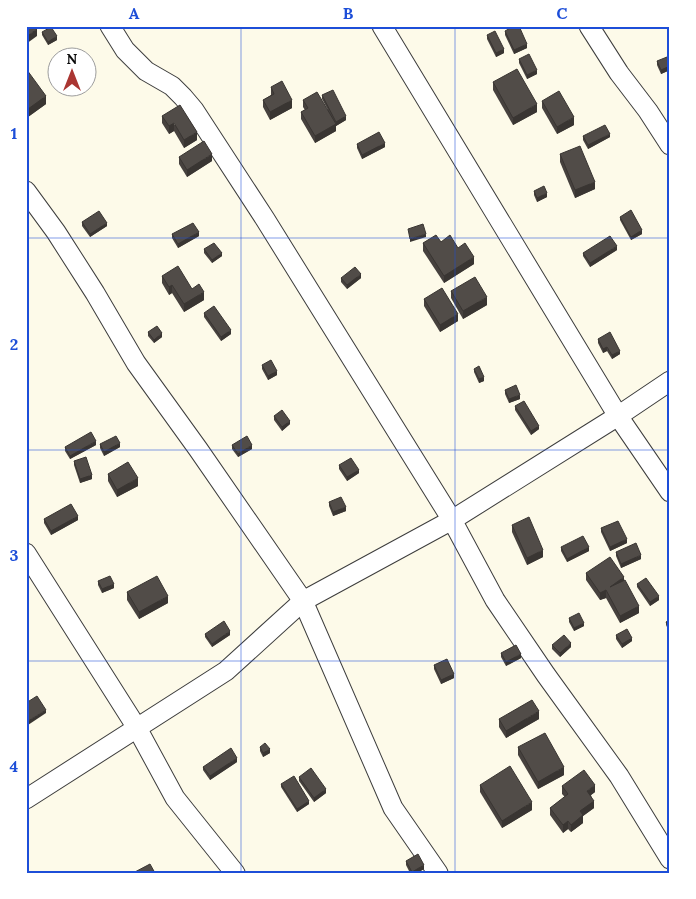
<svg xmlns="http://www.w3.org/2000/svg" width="696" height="899" viewBox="0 0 696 899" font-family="Lora,serif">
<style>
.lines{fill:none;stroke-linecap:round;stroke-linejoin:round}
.minor-casing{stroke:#3d3d3d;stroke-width:21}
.minor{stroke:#fff;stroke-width:19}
.wall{fill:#46413e}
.shaded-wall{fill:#393532}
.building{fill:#514c48;stroke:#393532}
.grid{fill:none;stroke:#1d4ed8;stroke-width:1;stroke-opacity:0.55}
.neatline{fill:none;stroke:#1d4ed8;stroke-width:2}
.grid-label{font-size:16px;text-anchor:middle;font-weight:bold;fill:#1d4ed8}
</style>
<rect width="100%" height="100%" fill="#fdfae9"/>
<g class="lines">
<g class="minor-casing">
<g id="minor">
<path d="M110 26 125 50 146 71 172 86 183 97 194 110 265 219 452 520 495 600 546 675 619 776 670 859"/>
<path d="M382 26 618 416 670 492"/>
<path d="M589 26 619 73 648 111 670 145"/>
<path d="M26 191 56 232 95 293 136 363 198 449 303 601 393 808 438 873"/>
<path d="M26 553 137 728 175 798 235 873"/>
<path d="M26 799 226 671 303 601 452 520 618 416 670 381"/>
</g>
</g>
<use href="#minor" class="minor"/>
</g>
<g class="wall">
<path d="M505 31 527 48 514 54 505 35Z"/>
<path d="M42 32 57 40 48 45 42 35Z"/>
<path d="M487 35 504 53 496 57 487 39Z"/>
<path d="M519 59 537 74 527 79 519 63Z"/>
<path d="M657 61 670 62V70L661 74 657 65Z"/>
<path d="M26 71 46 104 28 117 26 114Z"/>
<path d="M493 82 537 112 513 125 493 90Z"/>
<path d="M271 87 292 108 270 120 263 107V100L271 95Z"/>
<path d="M322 95 346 120 336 126V131L315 143 301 119V112L305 110 303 107V100L328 110 322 99Z"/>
<path d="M542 101 574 125 557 134 542 108Z"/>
<path d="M162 116 197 140 184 148 174 131 169 134 162 123Z"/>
<path d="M583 136 610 137 588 149 583 140Z"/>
<path d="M357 144 385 147 362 159 357 148Z"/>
<path d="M560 154 595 189 575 198 560 162Z"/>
<path d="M179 157 212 161 187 177 179 164Z"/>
<path d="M534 191 547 197 537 202 534 195Z"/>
<path d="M620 217 642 234 631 240 620 220Z"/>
<path d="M82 222 107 226 90 237 82 226Z"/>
<path d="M172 234 199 236 178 248 172 238Z"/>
<path d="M441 242 458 248 474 264 444 283 423 251V243Z"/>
<path d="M204 249 222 256 212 263 204 253Z"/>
<path d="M617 250 590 267 583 256V253Z"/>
<path d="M162 276 192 289 204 300 184 312 172 293 169 295 162 283Z"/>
<path d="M341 278H361L347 289 341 282Z"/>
<path d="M451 291 487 305 463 319 451 298Z"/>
<path d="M424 299 458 321 440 332 424 306Z"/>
<path d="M204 313 231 334 221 341 204 317Z"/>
<path d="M148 332 162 337 154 343 148 336Z"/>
<path d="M598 339 620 354 612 359 607 351 603 353 598 343Z"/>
<path d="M262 365 277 375 268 380 262 369Z"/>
<path d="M474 369 484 381 479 383 474 372Z"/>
<path d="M505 390 520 399 509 403 505 394Z"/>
<path d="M515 406 539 429 531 435 515 410Z"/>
<path d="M274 416 290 424 282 431 274 420Z"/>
<path d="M100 444 120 447 104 456 100 448Z"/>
<path d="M96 445 70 459 65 451V447Z"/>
<path d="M232 445 252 449 238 457 232 449Z"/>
<path d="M74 461 92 479 80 483 74 465Z"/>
<path d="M339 465 359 473 347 481 339 469Z"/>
<path d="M108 474 138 486 117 497 108 481Z"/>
<path d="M329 502 346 511 333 516 329 506Z"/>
<path d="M44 519 78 520 51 535 44 523Z"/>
<path d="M512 525 543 557 527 565 512 532Z"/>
<path d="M601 528 627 543 610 551 601 532Z"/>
<path d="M561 547 589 551 567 562 561 551Z"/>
<path d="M616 552 641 559 621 568 616 556Z"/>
<path d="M586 573 624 580 639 613 620 623 606 598 600 600 586 580Z"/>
<path d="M98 581 114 588 102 593 98 585Z"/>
<path d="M637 584 659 600 650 606 637 587Z"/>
<path d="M127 592 168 603 139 619 127 600Z"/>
<path d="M569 618 584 626 574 631 569 622Z"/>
<path d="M670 620V633L666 625V622Z"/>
<path d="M205 634 230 635 212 647 205 637Z"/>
<path d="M616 635 632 641 622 648 616 639Z"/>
<path d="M552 645 571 647 560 657 552 649Z"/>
<path d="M501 653 521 658 506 666 501 657Z"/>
<path d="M434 665 454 678 441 684 434 669Z"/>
<path d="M499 719H539L506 738 499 727Z"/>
<path d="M260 747 270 753 263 757 260 751Z"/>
<path d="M518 747 564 775 538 789 518 755Z"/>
<path d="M237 762 210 780 203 770V767Z"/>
<path d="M299 777 326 793 314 802 299 781Z"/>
<path d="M281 784 309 804 297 812 281 787Z"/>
<path d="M480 785 532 810 502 828 480 792Z"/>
<path d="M562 786 595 792 591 795 594 808 583 816V823L571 832 568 829 563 833 550 815V808L565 797 562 794Z"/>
<path d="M406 861 424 869 417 873H410L406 865Z"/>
</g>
<g class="shaded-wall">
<path d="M37 29V36L26 44V37Z"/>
<path d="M57 36V40L48 45V42Z"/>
<path d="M527 44V48L514 54V50Z"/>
<path d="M504 49V53L496 57V53Z"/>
<path d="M670 66V70L661 74V70Z"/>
<path d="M537 70V74L527 79V75Z"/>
<path d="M46 96V104L28 117V109Z"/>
<path d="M292 100V108L270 120V112Z"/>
<path d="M537 104V112L513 125V118Z"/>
<path d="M346 116V120L336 126V131L315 143V136L336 124V122Z"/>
<path d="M574 117V125L557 134V127Z"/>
<path d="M174 123V131L169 134V126Z"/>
<path d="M197 132V140L184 148V140Z"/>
<path d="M610 134V137L588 149V145Z"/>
<path d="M385 143V147L362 159V155Z"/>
<path d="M212 154V161L187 177V170Z"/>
<path d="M595 182V189L575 198V190Z"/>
<path d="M547 193V197L537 202V198Z"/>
<path d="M107 223V226L90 237V234Z"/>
<path d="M642 230V234L631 240V237Z"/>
<path d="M199 232V236L178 248V244Z"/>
<path d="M426 234V237L410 242V239Z"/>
<path d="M617 246V250L590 267V263Z"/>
<path d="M222 253V256L212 263V260Z"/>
<path d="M474 257V264L444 283V276Z"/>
<path d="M361 274V278L347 289V285Z"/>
<path d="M172 285V293L169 295V287Z"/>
<path d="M204 292V300L184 312V304Z"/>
<path d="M487 297V305L463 319V311Z"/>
<path d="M458 314V321L440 332V325Z"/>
<path d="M231 330V334L221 341V337Z"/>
<path d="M162 333V337L154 343V340Z"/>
<path d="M607 347V351L603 353V349Z"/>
<path d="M620 351V354L612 359V355Z"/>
<path d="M277 371V375L268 380V376Z"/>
<path d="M484 377V381L479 383V379Z"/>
<path d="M520 395V399L509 403V399Z"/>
<path d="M290 421V424L282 431V427Z"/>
<path d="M539 426V429L531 435V431Z"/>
<path d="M96 441V445L70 459V456Z"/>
<path d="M120 443V447L104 456V452Z"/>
<path d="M252 445V449L238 457V454Z"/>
<path d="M359 470V473L347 481V477Z"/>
<path d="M92 475V479L80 483V479Z"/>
<path d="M138 478V486L117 497V490Z"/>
<path d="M346 507V511L333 516V512Z"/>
<path d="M78 516V520L51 535V531Z"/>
<path d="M627 539V543L610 551V547Z"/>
<path d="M589 547V551L567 562V559Z"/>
<path d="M543 550V557L527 565V558Z"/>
<path d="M641 555V559L621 568V564Z"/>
<path d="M624 577V585L610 587Z"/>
<path d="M114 584V588L102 593V589Z"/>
<path d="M606 590V598L600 600V593Z"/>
<path d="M168 596V603L139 619V612Z"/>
<path d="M659 596V600L650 606V602Z"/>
<path d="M639 606V613L620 623V616Z"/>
<path d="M584 623V626L574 631V628Z"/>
<path d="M230 631V635L212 647V644Z"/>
<path d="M632 638V641L622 648V644Z"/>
<path d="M571 643V647L560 657V653Z"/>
<path d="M521 654V658L506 666V662Z"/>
<path d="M454 674V678L441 684V680Z"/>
<path d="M46 710V713L28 725V721Z"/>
<path d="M539 711V719L506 738V731Z"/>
<path d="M270 749V753L263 757V753Z"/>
<path d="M237 758V762L210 780V776Z"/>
<path d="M564 767V775L538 789V782Z"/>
<path d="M595 785V792L587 798V791Z"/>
<path d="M326 789V793L314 802V798Z"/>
<path d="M309 801V804L297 812V809Z"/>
<path d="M594 801V808L583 816V823L571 832V825L580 811Z"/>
<path d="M532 802V810L502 828V821Z"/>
<path d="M568 821V829L563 833V825Z"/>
<path d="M424 865V869L417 873H412V872Z"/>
</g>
<g class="building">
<path d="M26 26H35L37 29 26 37Z"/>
<path d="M514 26H519L527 44 514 50 505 31Z"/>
<path d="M51 27 57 36 48 42 42 32Z"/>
<path d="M495 31 504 49 496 53 487 35Z"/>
<path d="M529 54 537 70 527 75 519 59Z"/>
<path d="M667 57 670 62V66L661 70 657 61Z"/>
<path d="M517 69 537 104 513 118 493 82Z"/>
<path d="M27 70 46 96 28 109 26 107V71Z"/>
<path d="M282 81 292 100 270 112 263 100 274 94 271 87Z"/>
<path d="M333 90 346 116 336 122 322 95Z"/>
<path d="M559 91 574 117 557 127 542 101Z"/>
<path d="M317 92 336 124 315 136 301 112 308 108 303 100Z"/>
<path d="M180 105 197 132 184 140 174 123 169 126 162 116Z"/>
<path d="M605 125 610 134 588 145 583 136Z"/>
<path d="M379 132 385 143 362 155 357 144Z"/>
<path d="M204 141 212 154 187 170 179 157Z"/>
<path d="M580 146 595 182 575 190 560 154Z"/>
<path d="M544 186 547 193 537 198 534 191Z"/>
<path d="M631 210 642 230 631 237 620 217Z"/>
<path d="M99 211 107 223 90 234 82 222Z"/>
<path d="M193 223 199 232 178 244 172 234Z"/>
<path d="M423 224 426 234 410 239 408 229Z"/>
<path d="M436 235 441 242 450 235 458 248 465 243 474 257 444 276 423 243Z"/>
<path d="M610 236 617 246 590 263 583 253Z"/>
<path d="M214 243 222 253 212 260 204 249Z"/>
<path d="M178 266 192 289 199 284 204 292 184 304 172 285 169 287 162 276Z"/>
<path d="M355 267 361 274 347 285 341 278Z"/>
<path d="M475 277 487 297 463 311 451 291Z"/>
<path d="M442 288 458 314 440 325 424 299Z"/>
<path d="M214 306 231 330 221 337 204 313Z"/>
<path d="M157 326 162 333 154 340 148 332Z"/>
<path d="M610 332 620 351 612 355 607 347 603 349 598 339Z"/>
<path d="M271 360 277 371 268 376 262 365Z"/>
<path d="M479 366 484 377 479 379 474 369Z"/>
<path d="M516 385 520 395 509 399 505 390Z"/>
<path d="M524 401 539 426 531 431 515 406Z"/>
<path d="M282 410 290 421 282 427 274 416Z"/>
<path d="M91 432 96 441 70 456 65 447Z"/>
<path d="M116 436 120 443 104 452 100 444Z"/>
<path d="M247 436 252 445 238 454 232 445Z"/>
<path d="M86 457 92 475 80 479 74 461Z"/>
<path d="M351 458 359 470 347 477 339 465Z"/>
<path d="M128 462 138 478 117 490 108 474Z"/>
<path d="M341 497 346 507 333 512 329 502Z"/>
<path d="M71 504 78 516 51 531 44 519Z"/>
<path d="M529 517 543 550 527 558 512 525Z"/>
<path d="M618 521 627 539 610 547 601 528Z"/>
<path d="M583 536 589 547 567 559 561 547Z"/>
<path d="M636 543 641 555 621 564 616 552Z"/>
<path d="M610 557 624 577 610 587 625 580 639 606 620 616 606 590 600 593 586 573Z"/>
<path d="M110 576 114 584 102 589 98 581Z"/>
<path d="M157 576 168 596 139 612 127 592Z"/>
<path d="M646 578 659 596 650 602 637 584Z"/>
<path d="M579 613 584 623 574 628 569 618Z"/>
<path d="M670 620V629L666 622Z"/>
<path d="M224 621 230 631 212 644 205 634Z"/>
<path d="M627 629 632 638 622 644 616 635Z"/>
<path d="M564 635 571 643 560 653 552 645Z"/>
<path d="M516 645 521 654 506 662 501 653Z"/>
<path d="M447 659 454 674 441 680 434 665Z"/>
<path d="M37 696 46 710 28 721 26 718V703Z"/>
<path d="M532 700 539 711 506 731 499 719Z"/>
<path d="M545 733 564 767 538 782 518 747Z"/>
<path d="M265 743 270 749 263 753 260 747Z"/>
<path d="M231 748 237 758 210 776 203 767Z"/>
<path d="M510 766 532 802 502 821 480 785Z"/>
<path d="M311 768 326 789 314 798 299 777Z"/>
<path d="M584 770 595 785 587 791 594 801 580 811 583 815 571 825 568 821 563 825 550 808 568 794 562 786Z"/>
<path d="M294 776 309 801 297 809 281 784Z"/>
<path d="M418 854 424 865 412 872 406 861Z"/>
<path d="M150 864 155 873H133Z"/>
</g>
<path class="grid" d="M241 26V873M455 26V873M26 238H670M26 450H670M26 661H670"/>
<rect width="696" height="899" fill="none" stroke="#ffffff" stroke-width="55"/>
<g transform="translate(72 72)"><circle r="24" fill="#ffffff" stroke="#9d9d9d"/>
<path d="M0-4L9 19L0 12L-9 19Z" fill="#aa3632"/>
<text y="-8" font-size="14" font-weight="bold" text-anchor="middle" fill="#0a0a0a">N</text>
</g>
<rect x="28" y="28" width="640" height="844" class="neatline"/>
<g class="grid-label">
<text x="134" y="19">A</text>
<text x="348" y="19">B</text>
<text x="562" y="19">C</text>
<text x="14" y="139">1</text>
<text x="14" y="350">2</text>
<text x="14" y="561">3</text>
<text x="14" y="772">4</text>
</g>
</svg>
